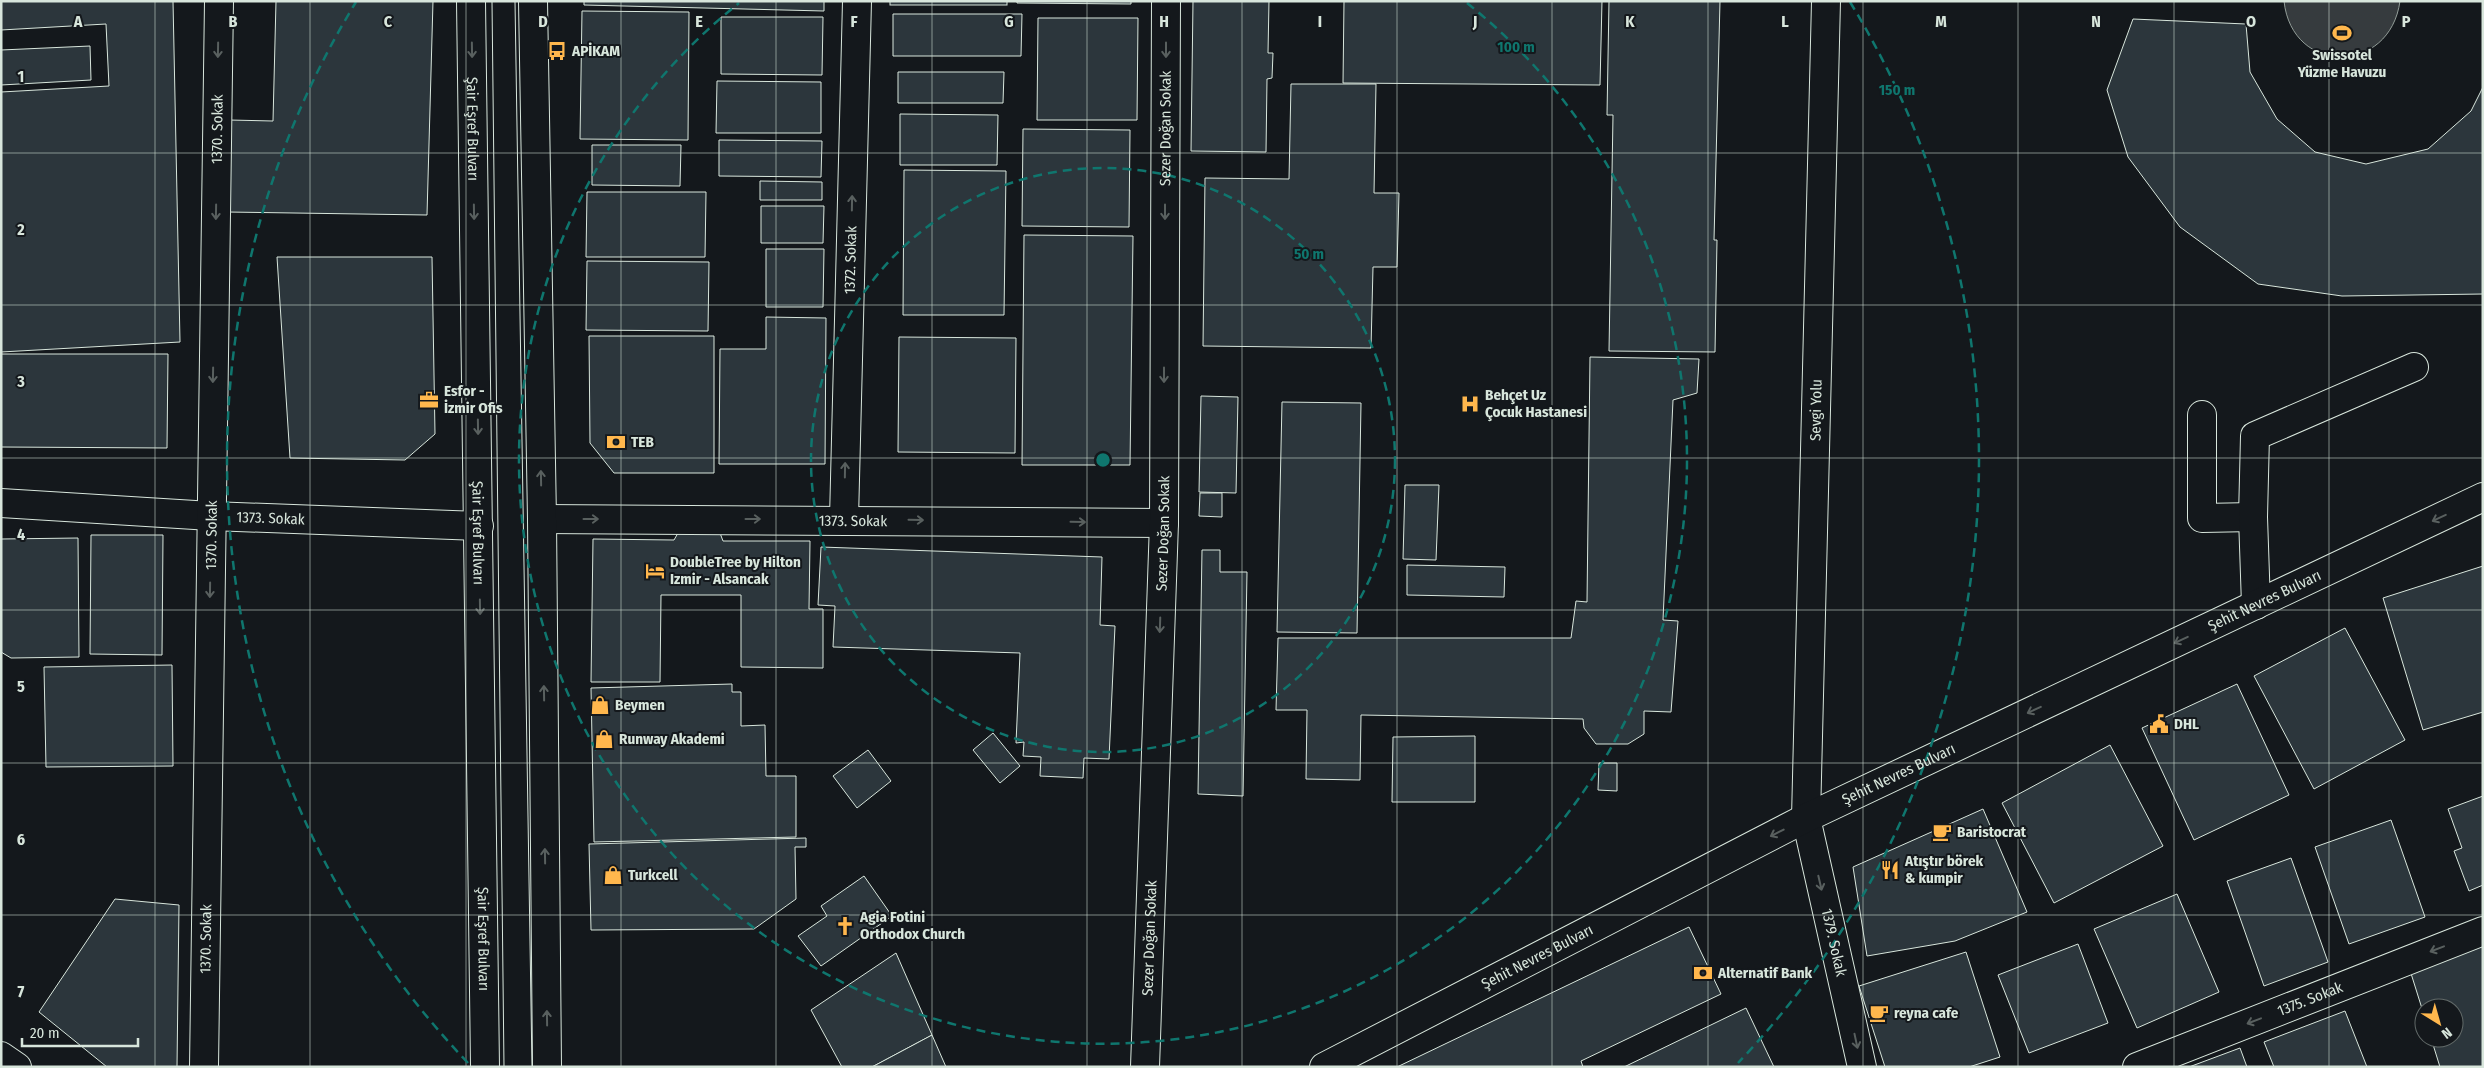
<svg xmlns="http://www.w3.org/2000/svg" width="2484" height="1068" viewBox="0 0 2484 1068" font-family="'Fira Sans Condensed',sans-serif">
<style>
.water{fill:#363b3e;stroke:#939e99}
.building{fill:#2c363c;stroke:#d8e6dc}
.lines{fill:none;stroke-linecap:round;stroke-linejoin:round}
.minor-casing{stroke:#d8e6dc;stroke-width:30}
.major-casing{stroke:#d8e6dc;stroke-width:30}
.minor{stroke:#14181c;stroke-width:28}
.major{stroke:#14181c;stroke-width:28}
.tram{stroke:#d8e6dc;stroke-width:1}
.oneway{stroke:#59605f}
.grid{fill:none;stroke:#d8e6dc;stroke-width:1;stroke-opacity:0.55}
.ring{fill:none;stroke:#0f766e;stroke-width:2.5;stroke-dasharray:9 6}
.labels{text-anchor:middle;stroke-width:4;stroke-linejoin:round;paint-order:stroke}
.poi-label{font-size:15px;font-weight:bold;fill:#d8e6dc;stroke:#14181c;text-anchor:start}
.street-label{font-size:15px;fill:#d8e6dc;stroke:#14181c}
.grid-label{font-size:16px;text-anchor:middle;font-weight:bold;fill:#d8e6dc;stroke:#14181c;stroke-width:4;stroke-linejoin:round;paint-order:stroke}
.centre{fill:#0f766e;stroke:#14181c;stroke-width:2.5}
.ring-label{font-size:15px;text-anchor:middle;font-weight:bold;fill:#0f766e;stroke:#14181c;stroke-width:4;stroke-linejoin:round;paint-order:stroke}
</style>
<rect width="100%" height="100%" fill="#14181c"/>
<path class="water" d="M2284 1H2400C2390 75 2292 76 2284 1Z"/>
<g class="building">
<path d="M1 1H173L180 342 1 352V92L109 86 106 24 1 30Z"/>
<path d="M276 1H433L427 215 227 212 229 120 273 121Z"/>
<path d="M584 1H824V11L584 5Z"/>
<rect x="890" y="1" width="117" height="4"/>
<path d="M1017 1H1131V4L1017 3Z"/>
<path d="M1193 1H1269L1268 53H1273L1272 78 1267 79 1266 152 1191 151Z"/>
<path d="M1344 1H1602L1600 85 1343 83Z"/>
<path d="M1609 1H1720L1714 240H1717L1715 352 1609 351 1613 115H1607Z"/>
<path d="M582 11 689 12 688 140 580 139Z"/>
<path d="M893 14H1022L1021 56H893Z"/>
<path d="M721 17H823L822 75 721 74Z"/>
<path d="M1038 18H1138L1137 120H1037Z"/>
<path d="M2133 19 2246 24 2250 72 2277 119 2315 152 2366 164 2428 149 2471 111 2483 87V294L2342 296 2258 284 2180 227 2128 157 2107 90Z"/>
<path d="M90 46 91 80 1 85V50Z"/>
<path d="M898 72H1004L1003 103H898Z"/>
<path d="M717 81 821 82V133H716Z"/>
<path d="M1291 84H1376L1374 193H1399L1397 267H1373L1371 348 1203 346 1205 178 1289 179Z"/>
<path d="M900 114 998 115 997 165H900Z"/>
<path d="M1023 129 1130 130 1129 227 1022 226Z"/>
<path d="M719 140 822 141 821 177 719 176Z"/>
<path d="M592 145H681L680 186 592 185Z"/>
<path d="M904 170 1006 171 1004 315H903Z"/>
<path d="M760 181 822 182V200H760Z"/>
<path d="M587 192H706L705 257H586Z"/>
<path d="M761 206H824L823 243H761Z"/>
<path d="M1024 235 1133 236 1130 465H1022Z"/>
<path d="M766 249H824L823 307H766Z"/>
<path d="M277 257H432L435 434 405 460 290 458Z"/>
<path d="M587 261 709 262 708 331 586 330Z"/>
<path d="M766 317 826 318 825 464H719L720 349H766Z"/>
<path d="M589 336H714V473H614L590 443Z"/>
<path d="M899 337 1016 338 1015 453 898 452Z"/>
<path d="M1 354H168L167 448 1 447Z"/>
<path d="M1590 357 1699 359 1697 393 1673 400 1663 620 1678 621 1671 712 1644 711V734L1628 744H1596L1584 728 1583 719 1361 715 1360 780 1306 779 1307 710H1276L1278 638H1571L1576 601 1587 602Z"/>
<path d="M1201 396 1238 397 1236 493 1199 492Z"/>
<path d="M1282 402 1361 403 1357 633 1277 632Z"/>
<path d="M1405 485H1439L1436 560 1403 559Z"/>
<path d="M1200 493H1222V517L1199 516Z"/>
<path d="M678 533H720L723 541H810L809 609H823V668L741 667V595H661L660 682H591L593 539 674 540Z"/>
<path d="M91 535H163L162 655 90 654Z"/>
<path d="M78 538 79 657 11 658 1 652V539Z"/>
<path d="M821 547 1102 557 1100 625 1115 626 1109 759 1084 758 1083 778 1040 776 1041 757 1023 756 1024 742 1016 743 1020 653 833 647 835 606 818 605Z"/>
<path d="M1202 550H1220V572H1247L1243 796 1198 794Z"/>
<path d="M1407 565 1505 567 1504 597 1407 595Z"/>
<path d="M2483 566V712L2423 730 2383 598Z"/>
<path d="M2345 628 2405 740 2314 789 2254 676Z"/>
<path d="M172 665 173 766 46 767 44 667Z"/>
<path d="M732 684V692H741V726L765 725 766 776H796V837L594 842 591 688Z"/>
<path d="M2237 684 2289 795 2194 840 2142 728Z"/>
<path d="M993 733 1020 766 1000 783 973 750Z"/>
<path d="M1475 736V802H1392L1393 737Z"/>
<path d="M2110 745 2163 846 2054 903 2002 803Z"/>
<path d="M868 750 891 781 857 808 833 776Z"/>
<path d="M1599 763H1617V791L1598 790Z"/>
<path d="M2483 796V885L2469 891 2454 851 2462 848 2448 809Z"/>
<path d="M1983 809 2027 912 1955 941 1867 956 1853 867Z"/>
<path d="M2391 820 2425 917 2349 944 2315 847Z"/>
<path d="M806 838V847H795L796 899 754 929 591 930 589 844Z"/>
<path d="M2291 858 2328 962 2264 986 2227 881Z"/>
<path d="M864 876 892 916 821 966 798 936 827 916 821 906Z"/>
<path d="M2177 894 2219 992 2137 1028 2094 929Z"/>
<path d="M115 899 179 905 177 1067H107L39 1012Z"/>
<path d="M1689 927 1721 994 1581 1061 1583 1067H1397Z"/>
<path d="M2078 944 2108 1023 2029 1053 1998 975Z"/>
<path d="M2483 944V1067H2440L2431 1038H2454V1008H2424V1015L2409 967Z"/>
<path d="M1966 952 2000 1057 1969 1067H1885L1859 986Z"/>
<path d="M896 953 932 1035 872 1067H842L811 1010Z"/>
<path d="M1746 1008 1774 1067H1624Z"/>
<path d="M2345 1011 2367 1067H2274L2264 1042Z"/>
<path d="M932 1035 946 1067H872Z"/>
<path d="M2240 1048 2247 1067H2189Z"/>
</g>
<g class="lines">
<g class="minor-casing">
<g id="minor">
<path id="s1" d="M1826 1 1806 818 1862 1067"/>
<path d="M2202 415V518L2253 517"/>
<path id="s2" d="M1 503 211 516 479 526"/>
<path id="s3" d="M542 519 1164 523"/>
<path id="s4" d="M844 519 857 1"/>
<path d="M2256 605 2253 517 2255 436 2414 367"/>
<path id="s5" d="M204 1067 219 1"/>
<path id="s6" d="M1145 1067 1164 523 1166 1"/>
<path id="s7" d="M1324 1067 1806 818 2483 497"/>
<path id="s8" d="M2137 1067 2483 931"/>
</g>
</g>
<g class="major-casing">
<g id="major">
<path id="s9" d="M471 1 485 1067"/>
<path d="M533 1 542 519 547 1067"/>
<path d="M1 1056 17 1067"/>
</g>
</g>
<use href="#minor" class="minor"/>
<use href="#major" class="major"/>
<g class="tram">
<path d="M492 1 504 1067"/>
<path d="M515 1 532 1067"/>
</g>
</g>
<defs><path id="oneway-shaft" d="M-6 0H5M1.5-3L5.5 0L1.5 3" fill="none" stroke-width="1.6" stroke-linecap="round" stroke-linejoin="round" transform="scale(1.25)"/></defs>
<g class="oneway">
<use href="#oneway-shaft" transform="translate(218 50) rotate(91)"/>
<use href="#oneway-shaft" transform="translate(472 50) rotate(89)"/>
<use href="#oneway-shaft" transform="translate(1166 50) rotate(90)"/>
<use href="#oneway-shaft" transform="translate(852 203) rotate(-89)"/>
<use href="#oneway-shaft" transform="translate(216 212) rotate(91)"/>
<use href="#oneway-shaft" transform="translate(474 212) rotate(89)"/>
<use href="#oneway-shaft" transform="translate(1165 212) rotate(90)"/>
<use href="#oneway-shaft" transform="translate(213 375) rotate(91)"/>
<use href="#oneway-shaft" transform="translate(1164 375) rotate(90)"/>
<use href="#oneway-shaft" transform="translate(478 427) rotate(89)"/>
<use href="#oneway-shaft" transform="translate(845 470) rotate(-89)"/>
<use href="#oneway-shaft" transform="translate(541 478) rotate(-91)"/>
<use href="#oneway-shaft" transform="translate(2439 518) rotate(155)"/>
<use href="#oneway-shaft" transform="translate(591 519)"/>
<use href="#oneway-shaft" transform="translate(753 519)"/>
<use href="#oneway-shaft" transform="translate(916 520) rotate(1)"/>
<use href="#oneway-shaft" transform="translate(1078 522) rotate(1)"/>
<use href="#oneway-shaft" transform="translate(210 590) rotate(91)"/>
<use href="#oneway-shaft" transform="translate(480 607) rotate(89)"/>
<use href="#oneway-shaft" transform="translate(1160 625) rotate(92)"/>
<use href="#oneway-shaft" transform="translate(2181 640) rotate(155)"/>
<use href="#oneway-shaft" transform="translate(544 693) rotate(-91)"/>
<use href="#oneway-shaft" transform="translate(2034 710) rotate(155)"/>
<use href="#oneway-shaft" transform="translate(1777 833) rotate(153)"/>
<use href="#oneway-shaft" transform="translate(545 856) rotate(-91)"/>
<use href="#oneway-shaft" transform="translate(1820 883) rotate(77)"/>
<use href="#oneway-shaft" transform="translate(2437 949) rotate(159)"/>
<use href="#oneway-shaft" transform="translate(547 1018) rotate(-91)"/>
<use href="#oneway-shaft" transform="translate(2254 1021) rotate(159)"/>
<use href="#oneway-shaft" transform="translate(1856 1041) rotate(78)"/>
</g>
<path class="grid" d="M155 1V1067M310 1V1067M466 1V1067M621 1V1067M776 1V1067M932 1V1067M1087 1V1067M1242 1V1067M1397 1V1067M1552 1V1067M1708 1V1067M1863 1V1067M2018 1V1067M2174 1V1067M2329 1V1067M1 153H2483M1 305H2483M1 458H2483M1 610H2483M1 763H2483M1 915H2483"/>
<g class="ring">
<circle cx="1103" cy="460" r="292"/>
<path d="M1467 3A584 584 0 1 1 739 3"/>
<path d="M468 1063A876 876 0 0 1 356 2M1850 2A876 876 0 0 1 1738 1063"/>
</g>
<defs>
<g id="stadium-bare" transform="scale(1.5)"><path d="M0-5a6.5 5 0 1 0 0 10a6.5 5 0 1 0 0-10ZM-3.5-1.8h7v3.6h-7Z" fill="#ffb74d" stroke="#14181c" stroke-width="2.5" paint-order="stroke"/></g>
<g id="bus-bare" transform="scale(1.5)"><path d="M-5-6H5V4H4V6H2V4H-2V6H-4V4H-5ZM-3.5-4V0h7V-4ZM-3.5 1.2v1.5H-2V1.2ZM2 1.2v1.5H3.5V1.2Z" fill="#ffb74d" stroke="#14181c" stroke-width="2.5" paint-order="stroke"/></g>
<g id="office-bare" transform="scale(1.5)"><path d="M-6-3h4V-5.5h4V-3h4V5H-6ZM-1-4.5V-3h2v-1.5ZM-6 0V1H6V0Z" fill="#ffb74d" stroke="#14181c" stroke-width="2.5" paint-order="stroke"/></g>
<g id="hospital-bare" transform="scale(1.5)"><path d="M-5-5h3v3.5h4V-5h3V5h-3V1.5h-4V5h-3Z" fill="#ffb74d" stroke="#14181c" stroke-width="2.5" paint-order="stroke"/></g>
<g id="bank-bare" transform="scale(1.5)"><path d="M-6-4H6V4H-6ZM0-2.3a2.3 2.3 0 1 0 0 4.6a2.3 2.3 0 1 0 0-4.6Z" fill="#ffb74d" stroke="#14181c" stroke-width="2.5" paint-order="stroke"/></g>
<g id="hotel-bare" transform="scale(1.5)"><path d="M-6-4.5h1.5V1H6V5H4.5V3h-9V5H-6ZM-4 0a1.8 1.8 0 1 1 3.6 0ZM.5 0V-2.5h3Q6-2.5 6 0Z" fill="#ffb74d" stroke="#14181c" stroke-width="2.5" paint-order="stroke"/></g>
<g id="shop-bare" transform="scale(1.5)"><path d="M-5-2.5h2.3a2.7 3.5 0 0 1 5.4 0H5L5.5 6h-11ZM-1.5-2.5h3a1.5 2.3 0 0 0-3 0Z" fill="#ffb74d" stroke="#14181c" stroke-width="2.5" paint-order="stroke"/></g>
<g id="civic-bare" transform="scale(1.5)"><path d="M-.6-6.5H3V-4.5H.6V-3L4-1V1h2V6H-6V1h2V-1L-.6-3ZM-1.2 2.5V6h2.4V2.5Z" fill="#ffb74d" stroke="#14181c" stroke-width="2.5" paint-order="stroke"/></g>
<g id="cafe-bare" transform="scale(1.5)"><path d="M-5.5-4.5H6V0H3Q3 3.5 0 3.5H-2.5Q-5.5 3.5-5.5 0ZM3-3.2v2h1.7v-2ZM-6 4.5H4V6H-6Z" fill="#ffb74d" stroke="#14181c" stroke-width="2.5" paint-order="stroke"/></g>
<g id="restaurant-bare" transform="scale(1.5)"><path d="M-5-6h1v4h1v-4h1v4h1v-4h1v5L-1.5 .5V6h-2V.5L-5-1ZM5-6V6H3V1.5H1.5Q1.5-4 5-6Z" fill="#ffb74d" stroke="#14181c" stroke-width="2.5" paint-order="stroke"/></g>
<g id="church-bare" transform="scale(1.5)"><path d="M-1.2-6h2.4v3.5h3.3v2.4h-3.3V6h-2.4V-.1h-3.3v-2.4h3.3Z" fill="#ffb74d" stroke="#14181c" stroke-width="2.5" paint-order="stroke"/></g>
</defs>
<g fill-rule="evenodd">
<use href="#stadium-bare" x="2342" y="33"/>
<use href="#bus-bare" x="557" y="51"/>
<use href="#office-bare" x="429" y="400"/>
<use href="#hospital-bare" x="1470" y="404"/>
<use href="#bank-bare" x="616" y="442"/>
<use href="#hotel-bare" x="655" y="571"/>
<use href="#shop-bare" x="600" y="705"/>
<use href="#civic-bare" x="2159" y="724"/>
<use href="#shop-bare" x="604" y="739"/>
<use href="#cafe-bare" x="1942" y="832"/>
<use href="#restaurant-bare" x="1890" y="870"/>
<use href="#shop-bare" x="613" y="875"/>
<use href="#church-bare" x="845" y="926"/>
<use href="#bank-bare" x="1703" y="973"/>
<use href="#cafe-bare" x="1879" y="1013"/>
</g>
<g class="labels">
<g class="poi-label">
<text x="572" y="56">APİKAM</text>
<text x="2342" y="60" text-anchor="middle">Swissotel<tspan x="2342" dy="17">Yüzme Havuzu</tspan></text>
<text x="444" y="396">Esfor -<tspan x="444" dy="17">İzmir Ofis</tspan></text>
<text x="1485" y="400">Behçet Uz<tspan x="1485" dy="17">Çocuk Hastanesi</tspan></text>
<text x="631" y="447">TEB</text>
<text x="670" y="567">DoubleTree by Hilton<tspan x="670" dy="17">Izmir - Alsancak</tspan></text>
<text x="615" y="710">Beymen</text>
<text x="2174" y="729">DHL</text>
<text x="619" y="744">Runway Akademi</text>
<text x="1957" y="837">Baristocrat</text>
<text x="1905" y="866">Atıştır börek<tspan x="1905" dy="17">&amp; kumpir</tspan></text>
<text x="628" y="880">Turkcell</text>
<text x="860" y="922">Agia Fotini<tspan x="860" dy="17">Orthodox Church</tspan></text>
<text x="1718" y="978">Alternatif Bank</text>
<text x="1894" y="1018">reyna cafe</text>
</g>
<g class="street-label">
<text dy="5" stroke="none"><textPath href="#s5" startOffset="938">1370. Sokak</textPath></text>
<text dy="5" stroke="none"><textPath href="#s9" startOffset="128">Şair Eşref Bulvarı</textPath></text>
<text dy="5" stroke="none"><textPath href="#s6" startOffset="939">Sezer Doğan Sokak</textPath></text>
<text dy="5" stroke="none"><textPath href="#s4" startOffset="259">1372. Sokak</textPath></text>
<text transform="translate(1816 410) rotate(-89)" y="5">Sevgi Yolu</text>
<text dy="5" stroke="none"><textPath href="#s2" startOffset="270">1373. Sokak</textPath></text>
<text dy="5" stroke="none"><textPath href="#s3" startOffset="311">1373. Sokak</textPath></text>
<text dy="5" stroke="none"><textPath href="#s5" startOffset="532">1370. Sokak</textPath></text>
<text dy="5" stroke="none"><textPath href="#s9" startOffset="532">Şair Eşref Bulvarı</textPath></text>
<text dy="5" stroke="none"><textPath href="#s6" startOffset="534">Sezer Doğan Sokak</textPath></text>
<text dy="5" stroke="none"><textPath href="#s7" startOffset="1050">Şehit Nevres Bulvarı</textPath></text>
<text dy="5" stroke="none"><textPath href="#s7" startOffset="645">Şehit Nevres Bulvarı</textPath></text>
<text dy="5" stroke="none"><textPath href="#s5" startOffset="128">1370. Sokak</textPath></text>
<text dy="5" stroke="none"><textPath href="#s9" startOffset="938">Şair Eşref Bulvarı</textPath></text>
<text dy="5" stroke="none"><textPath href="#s6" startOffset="129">Sezer Doğan Sokak</textPath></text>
<text dy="5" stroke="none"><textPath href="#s1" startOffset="945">1379. Sokak</textPath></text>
<text dy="5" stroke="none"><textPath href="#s7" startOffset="240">Şehit Nevres Bulvarı</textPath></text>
<text dy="5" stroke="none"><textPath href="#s8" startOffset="186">1375. Sokak</textPath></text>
</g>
</g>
<g class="grid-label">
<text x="78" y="27">A</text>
<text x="233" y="27">B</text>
<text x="388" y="27">C</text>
<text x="543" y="27">D</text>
<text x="699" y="27">E</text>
<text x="854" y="27">F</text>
<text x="1009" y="27">G</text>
<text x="1164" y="27">H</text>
<text x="1320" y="27">I</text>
<text x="1475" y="27">J</text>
<text x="1630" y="27">K</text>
<text x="1785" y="27">L</text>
<text x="1941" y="27">M</text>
<text x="2096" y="27">N</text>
<text x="2251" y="27">O</text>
<text x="2406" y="27">P</text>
<text x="21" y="82">1</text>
<text x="21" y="235">2</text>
<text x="21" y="387">3</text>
<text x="21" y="540">4</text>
<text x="21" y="692">5</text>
<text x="21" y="845">6</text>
<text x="21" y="997">7</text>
</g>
<circle cx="1103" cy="460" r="8" class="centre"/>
<g class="ring-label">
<text x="1516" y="52">100 m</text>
<text x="1897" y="95">150 m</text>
<text x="1309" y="259">50 m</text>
</g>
<rect width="2484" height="1068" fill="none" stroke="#d8e6dc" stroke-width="5"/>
<g transform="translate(2439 1023) rotate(143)"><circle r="24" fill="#14181c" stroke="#626a69"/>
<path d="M0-4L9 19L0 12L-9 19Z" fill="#ffb74d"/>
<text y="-8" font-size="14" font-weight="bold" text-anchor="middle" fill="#d8e6dc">N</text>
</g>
<path d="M22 1038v8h116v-8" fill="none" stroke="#d8e6dc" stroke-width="2.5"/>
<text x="30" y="1038" font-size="15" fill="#d8e6dc" stroke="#14181c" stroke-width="4" paint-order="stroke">20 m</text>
</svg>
